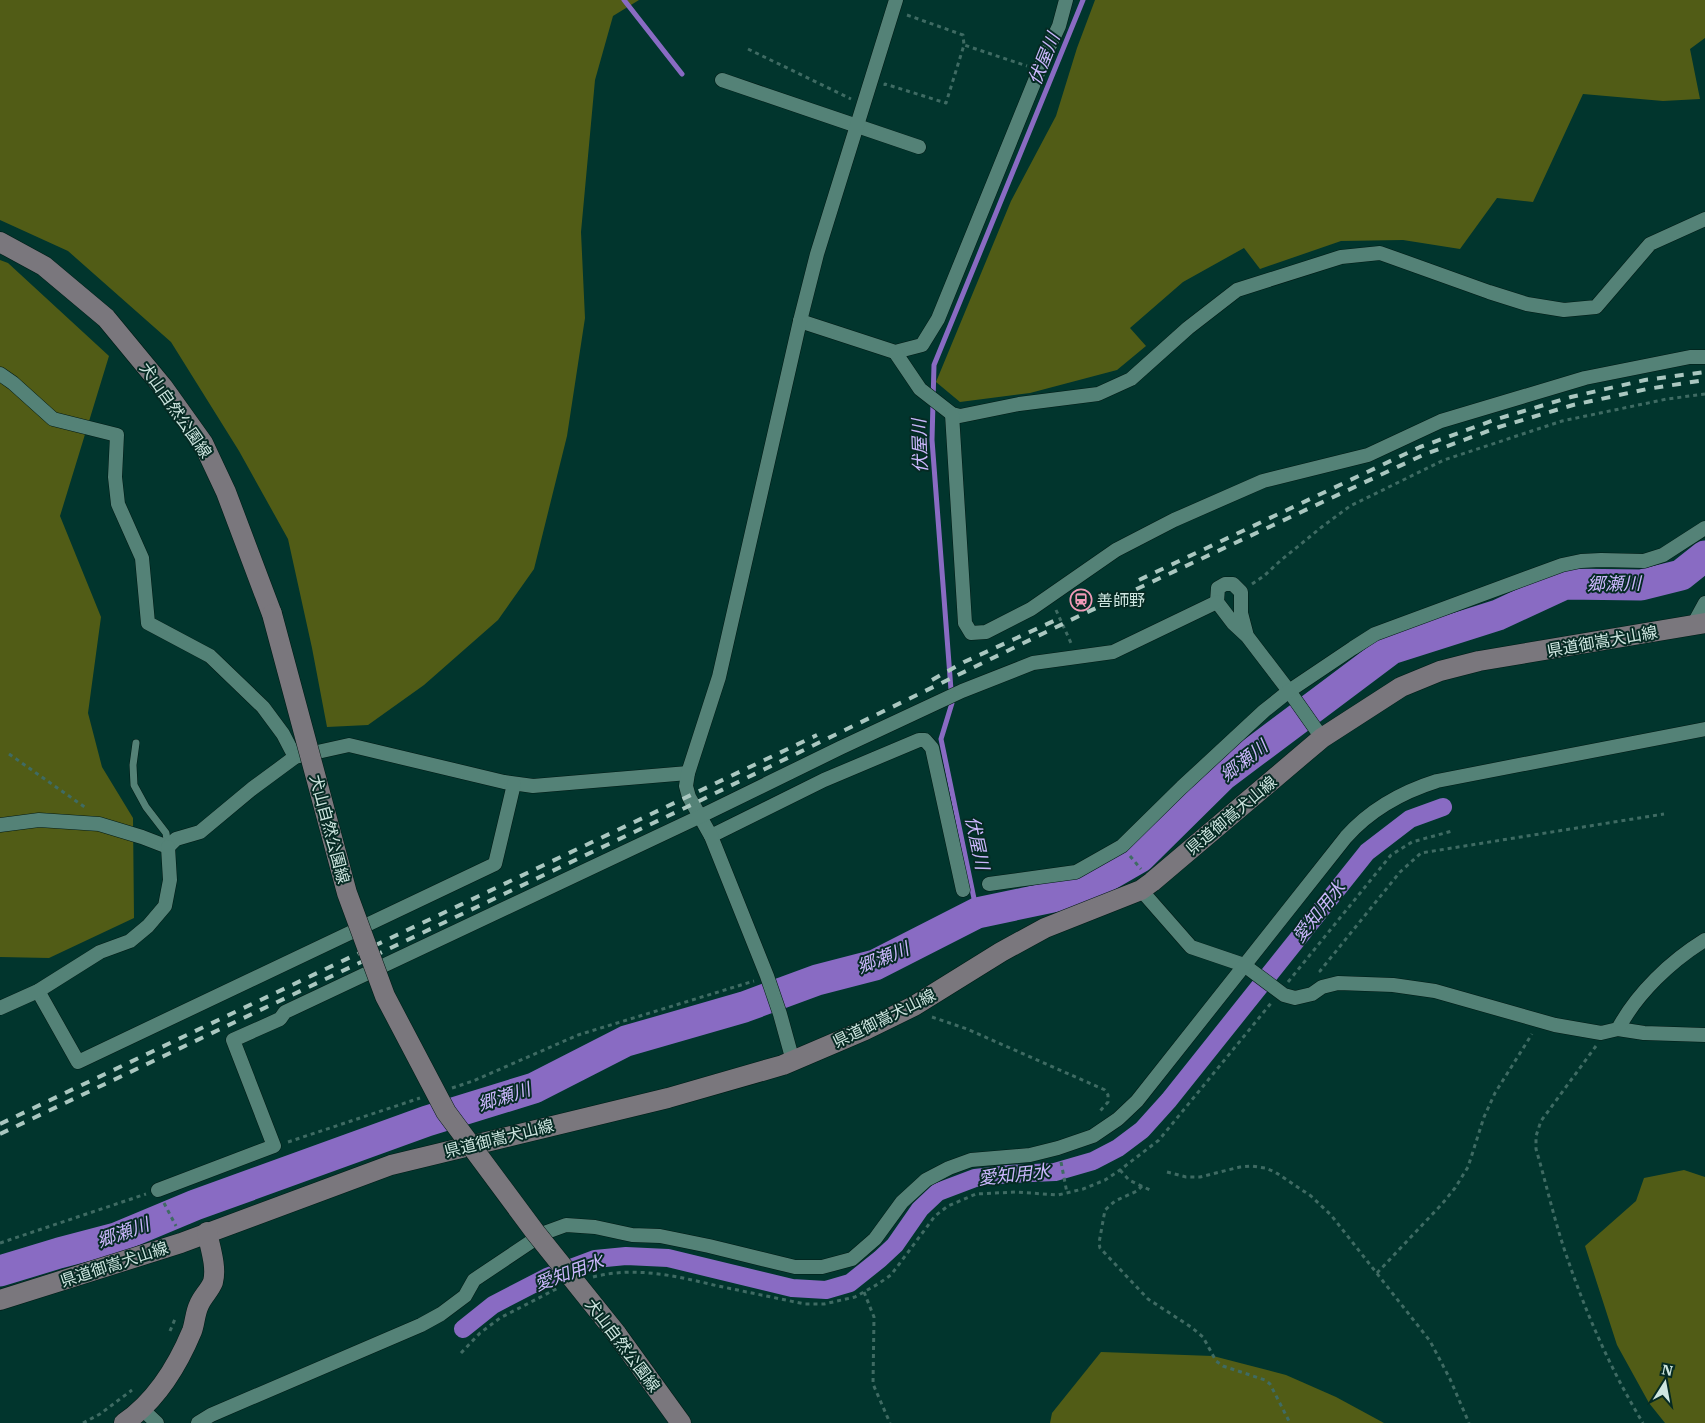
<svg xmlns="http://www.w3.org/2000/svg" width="1705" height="1423" viewBox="0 0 1705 1423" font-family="'IBM Plex Serif','Noto Sans JP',serif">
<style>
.green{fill:#515c16}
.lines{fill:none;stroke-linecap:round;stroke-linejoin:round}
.stream{stroke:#896bc3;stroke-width:5}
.canal{stroke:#896bc3;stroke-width:18}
.river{stroke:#896bc3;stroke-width:31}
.service-casing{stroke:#021a15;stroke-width:8}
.minor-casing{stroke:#021a15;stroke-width:15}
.secondary-casing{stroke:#021a15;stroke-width:21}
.path{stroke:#3f6b63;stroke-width:3;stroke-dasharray:4 4;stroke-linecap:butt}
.service{stroke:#548277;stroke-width:7}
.minor{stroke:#548277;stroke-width:14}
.secondary{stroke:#7a777d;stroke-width:20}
.rail{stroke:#aac7c0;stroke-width:4;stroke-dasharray:9 9;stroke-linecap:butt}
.secondary-bridge-casing{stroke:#021a15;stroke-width:21;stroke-linecap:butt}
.secondary-bridge{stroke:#7a777d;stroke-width:20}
.labels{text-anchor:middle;stroke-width:4;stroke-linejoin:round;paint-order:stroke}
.street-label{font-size:16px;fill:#cee6e0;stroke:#052a23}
.poi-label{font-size:16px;fill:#cee6e0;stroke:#052a23;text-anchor:start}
.water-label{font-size:18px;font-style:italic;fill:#cbb7fc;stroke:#052a23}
</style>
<rect width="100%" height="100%" fill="#01352d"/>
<g class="green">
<path d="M0 0H639L613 16 595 80 581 232 585 318 567 436 534 569 498 620 424 685 368 725 327 727 312 648 288 539 239 451 171 342 68 251 0 220Z"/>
<path d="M1095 0H1705V38L1690 49 1700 99 1663 101 1583 94 1533 202 1497 198 1460 249 1403 240 1341 241 1260 269 1244 248 1183 282 1130 328 1146 346 1117 370 1030 393 960 402 936 382 1011 201 1056 116 1077 48Z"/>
<path d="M0 260 8 263 109 356 60 516 101 617 88 713 102 767 133 818 134 918 49 958 0 957Z"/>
<path d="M1684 1170 1705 1177V1423H1665L1649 1403 1617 1345 1585 1246 1636 1201 1644 1178Z"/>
<path d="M1101 1352 1213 1356 1286 1375 1336 1397 1384 1423H1050L1052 1413Z"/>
</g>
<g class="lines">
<g class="stream">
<path d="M624 0 682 74"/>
<path d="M977 913 941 739 952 703 932 440 934 365 1083 0"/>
</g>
<path class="canal" d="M463 1329 493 1305 547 1277 595 1259 626 1256 668 1258 792 1288 826 1290 850 1283 880 1259 895 1245 920 1209 938 1192 975 1178 1009 1174 1055 1172 1093 1161 1118 1148 1142 1130 1169 1100 1367 852 1410 819 1443 807"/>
<path class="river" d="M0 1271 59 1253 116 1238 195 1205 427 1121 534 1088 626 1041 744 1007 817 980 875 965 977 913 1081 891 1140 857 1223 775 1391 649 1498 615 1565 584 1641 585 1681 575 1705 556"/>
<g class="service-casing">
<path id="service" d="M136 743 133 765 134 785 146 807 166 833 168 847"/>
</g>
<g class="minor-casing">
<g id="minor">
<path d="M722 80 919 147"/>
<path d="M800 321 895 352 922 345 938 319 1045 56 1059 26 1066 0"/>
<path d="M895 352 920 389 952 414 960 416 1019 404 1098 394 1131 379 1188 328 1237 290 1341 257 1380 253 1489 292 1527 304 1564 310 1596 307 1650 244 1705 219"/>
<path d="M0 374 13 383 53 419 117 435 115 477 118 504 142 558 148 623 210 656 263 707 283 734 295 757"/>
<path d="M952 414 965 623 971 633 986 632 1031 609 1116 550 1174 520 1263 481 1368 455 1441 421 1585 378 1690 357H1705"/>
<path d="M1693 625 1705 603"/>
<path d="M1247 636 1241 613V592L1233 584H1225L1218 588 1217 602 1233 623 1247 636 1289 691 1322 738"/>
<path d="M0 825 39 820 99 824 142 837 168 847"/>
<path d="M711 836 824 780 919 740H925L932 748 963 890"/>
<path d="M168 847 176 839 200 832 253 788 295 757 349 745 504 782 533 786 688 773"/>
<path d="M989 884 1076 872 1122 846 1182 787 1264 711 1289 691 1353 648 1375 634 1562 565 1581 561 1601 560 1644 561 1663 555 1705 528"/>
<path d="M1141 890 1191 947 1244 965 1284 995 1295 998 1312 994 1322 987 1338 983 1393 985 1435 991 1555 1025 1601 1033 1618 1029 1644 1033 1705 1035"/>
<path d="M38 991 78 1062 495 864 514 784"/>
<path d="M0 1008 38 991 100 952 130 941 148 926 165 906 170 880 168 847"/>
<path d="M1618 1029C1637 993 1671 961 1705 940"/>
<path d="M793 1061 780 1014 767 976 711 836 689 797 686 786 688 773 719 677 800 321 817 254 896 0"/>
<path d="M158 1190 274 1146 233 1040 280 1019 285 1012 701 816 840 748 962 691 1033 663 1113 652 1217 602"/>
<path d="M142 1409 157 1423"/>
<path d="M198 1423 211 1415 421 1325 441 1314 465 1296 474 1280 544 1233 566 1225 595 1227 632 1235 660 1236 709 1246 795 1267H822L852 1259 875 1239 902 1202 926 1180 949 1168 971 1160 1030 1155 1058 1148 1093 1136 1118 1119 1137 1101 1346 837C1370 810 1402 792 1437 781L1705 729"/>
</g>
</g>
<g class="secondary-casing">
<g id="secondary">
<path d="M0 242 44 266 106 318 163 387 203 443 226 492 272 614"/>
<path d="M0 1300 181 1243 391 1165 668 1098 783 1065 865 1030 914 1006 1001 952 1045 928 1141 890 1152 882 1322 738 1401 687 1440 671 1479 661 1705 623"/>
<path d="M616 1333 681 1423"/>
<path d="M124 1423C156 1401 177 1367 192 1331 195 1323 195 1313 199 1305 202 1297 210 1290 213 1282 217 1267 210 1247 207 1232"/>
</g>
</g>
<g class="path">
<path d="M907 15 963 35 964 45"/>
<path d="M748 49 851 99"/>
<path d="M885 86V84L946 103 964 45 1027 66"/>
<path d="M1252 584 1264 576 1280 561 1323 526 1350 506 1444 460 1562 421 1667 399 1705 394"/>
<path d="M1056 610 1071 643"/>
<path d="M9 754 86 808"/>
<path d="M1130 856 1141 869"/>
<path d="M1321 972 1320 971 1400 872 1421 853 1664 814"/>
<path d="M1288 982 1391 855 1412 842 1452 831"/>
<path d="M932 1017 967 1029 1105 1090 1108 1095V1102L1100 1111"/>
<path d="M1596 1046 1541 1121 1536 1136V1149C1547 1186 1555 1224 1568 1260 1587 1316 1612 1372 1643 1423"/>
<path d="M452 1088 473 1081 578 1035 754 981"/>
<path d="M288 1142 420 1098"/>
<path d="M1061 1162 1067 1193"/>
<path d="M1120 1170 1129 1180 1152 1191"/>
<path d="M1167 1172 1186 1177H1200L1240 1167 1251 1166 1265 1168 1275 1172 1311 1196 1331 1215 1430 1341 1450 1379 1469 1423"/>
<path d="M1142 1186 1137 1191 1115 1201 1105 1210 1099 1243 1100 1248 1148 1299 1191 1327 1203 1337 1216 1361 1223 1366 1265 1380 1270 1384 1290 1423"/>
<path d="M164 1203 176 1226"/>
<path d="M0 1243 146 1194"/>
<path d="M1377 1273 1442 1204 1455 1188 1468 1167 1484 1117 1495 1093 1532 1034"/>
<path d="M593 1277C636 1266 676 1276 718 1286 747 1292 776 1298 805 1304H824L855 1297 878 1284 891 1275 935 1216 948 1206 976 1194 1016 1192 1058 1195 1083 1189 1105 1180 1120 1170 1159 1140 1272 1002"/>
<path d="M864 1292 874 1317 873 1384 890 1423"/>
<path d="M170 1331 175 1319"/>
<path d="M461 1353 480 1333 500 1318 558 1288"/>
<path d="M83 1423 100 1414 132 1390"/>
</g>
<use href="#service" class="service"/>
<use href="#minor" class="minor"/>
<use href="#secondary" class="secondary"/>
<g class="rail">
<path d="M1139 580 1420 447 1497 419 1571 397 1645 380 1705 372"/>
<path d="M932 680 964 662 1056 620"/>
<path d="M0 1124 817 735"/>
<path d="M0 1134 693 804 1079 616 1423 455 1499 427 1573 405 1647 389 1705 380"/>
</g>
<g class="secondary-bridge-casing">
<path id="secondary-bridge" d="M272 614 347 893 385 996 446 1112 535 1232 616 1333"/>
</g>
<use href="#secondary-bridge" class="secondary-bridge"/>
</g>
<defs>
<g id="station-ring" transform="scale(1.125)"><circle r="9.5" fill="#052a23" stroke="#f09ab7" stroke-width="1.5"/><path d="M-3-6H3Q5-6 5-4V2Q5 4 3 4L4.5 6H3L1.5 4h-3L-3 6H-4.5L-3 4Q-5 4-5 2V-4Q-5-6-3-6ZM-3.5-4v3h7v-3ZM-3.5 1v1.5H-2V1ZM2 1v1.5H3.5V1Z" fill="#f09ab7"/></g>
</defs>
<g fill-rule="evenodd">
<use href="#station-ring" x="1081" y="600"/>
</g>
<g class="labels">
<g class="street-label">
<text transform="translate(176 410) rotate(55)" y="6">犬山自然公園線</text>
<text transform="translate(1602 641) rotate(-10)" y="6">県道御嵩犬山線</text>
<text transform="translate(1231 815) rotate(-40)" y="6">県道御嵩犬山線</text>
<text transform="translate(330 829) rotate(75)" y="6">犬山自然公園線</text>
<text transform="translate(884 1018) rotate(-26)" y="6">県道御嵩犬山線</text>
<text transform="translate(499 1138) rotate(-14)" y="6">県道御嵩犬山線</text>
<text transform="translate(114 1264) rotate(-18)" y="6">県道御嵩犬山線</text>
<text transform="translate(623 1345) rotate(53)" y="6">犬山自然公園線</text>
</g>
<g class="poi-label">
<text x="1097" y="606">善師野</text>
</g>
<g class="water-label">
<text transform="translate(1044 59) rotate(-68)" y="6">伏屋川</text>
<text transform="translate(920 446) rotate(-92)" y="6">伏屋川</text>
<text transform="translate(1614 584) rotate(-1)" y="6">郷瀬川</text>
<text transform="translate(1244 761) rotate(-38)" y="6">郷瀬川</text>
<text transform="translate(977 843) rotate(78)" y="6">伏屋川</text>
<text transform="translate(1319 912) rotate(-51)" y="6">愛知用水</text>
<text transform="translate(883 958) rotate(-22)" y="6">郷瀬川</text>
<text transform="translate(504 1097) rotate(-18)" y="6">郷瀬川</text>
<text transform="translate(1014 1175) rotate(-6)" y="6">愛知用水</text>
<text transform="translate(123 1233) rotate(-20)" y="6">郷瀬川</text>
<text transform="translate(569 1273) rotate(-20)" y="6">愛知用水</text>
</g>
</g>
<g transform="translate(1665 1383) rotate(11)" stroke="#052a23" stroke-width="4" paint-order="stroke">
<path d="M0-4L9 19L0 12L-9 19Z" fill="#cee6e0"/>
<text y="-8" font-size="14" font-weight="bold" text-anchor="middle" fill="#cee6e0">N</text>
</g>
</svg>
